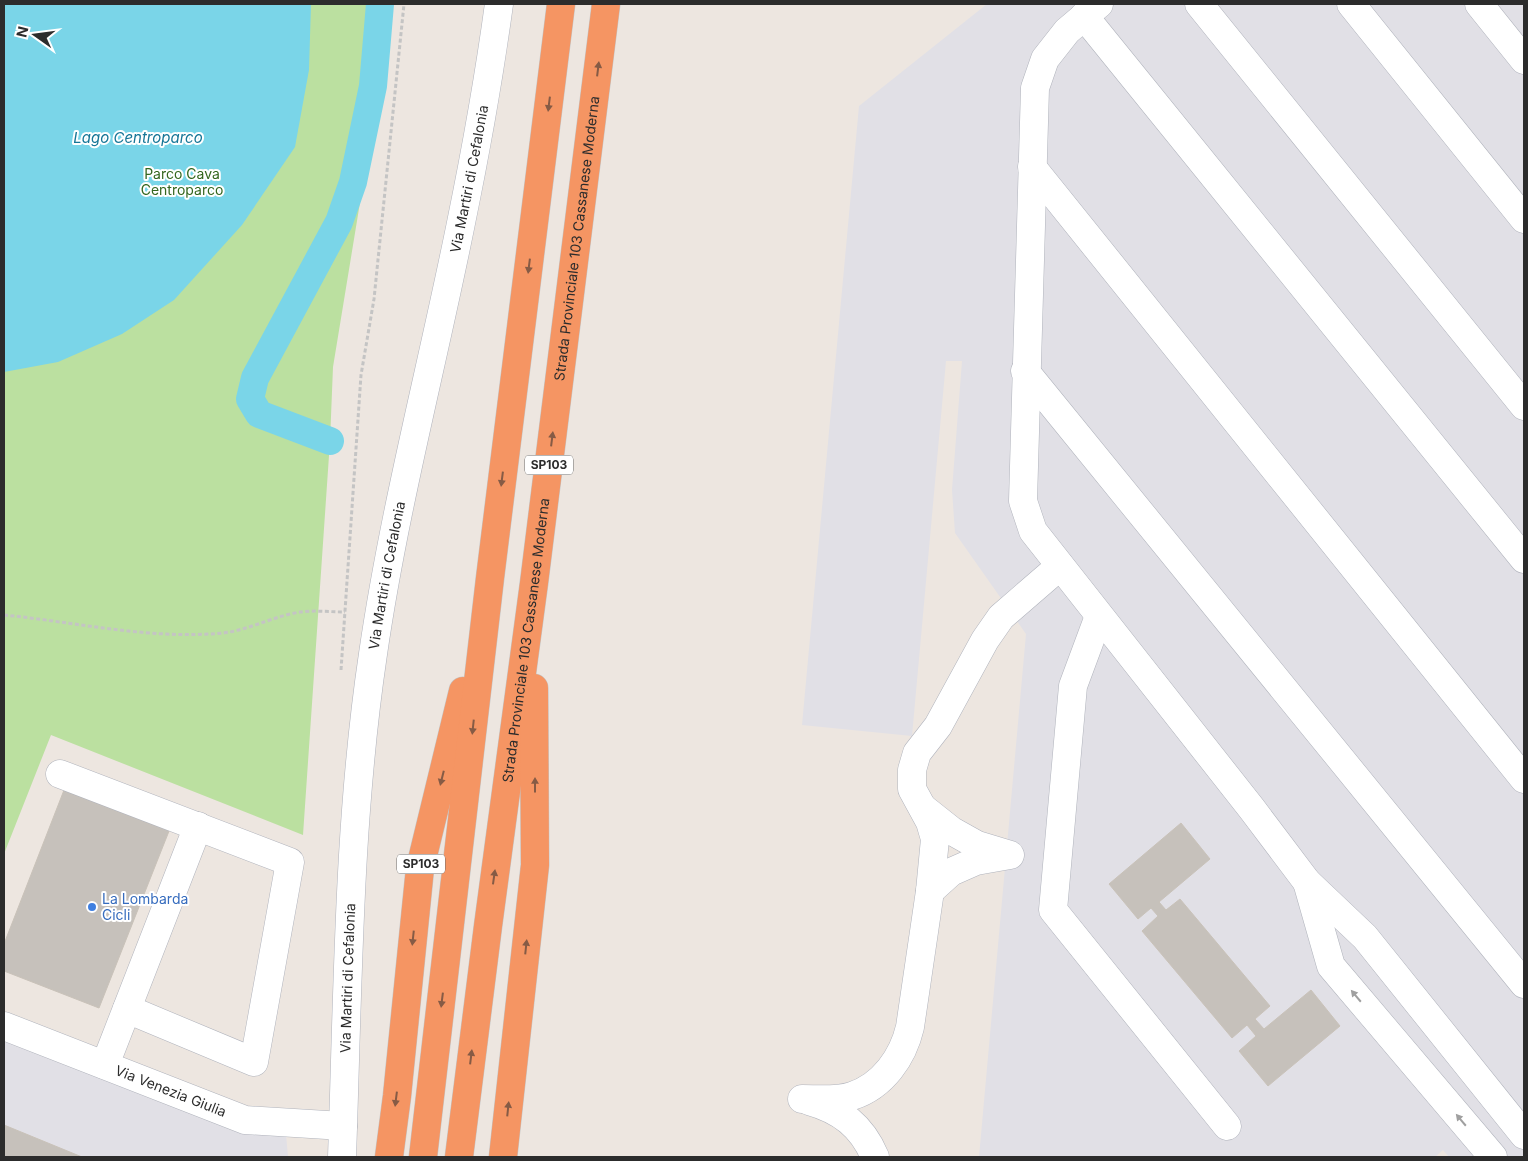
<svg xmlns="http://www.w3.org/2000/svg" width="1528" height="1161" viewBox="0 0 1528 1161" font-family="Inter,sans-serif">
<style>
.industrial{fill:#e1e0e6}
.green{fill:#bbe0a0}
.water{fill:#7ad5e8}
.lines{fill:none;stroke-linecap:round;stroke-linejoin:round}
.canal{stroke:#7ad5e8;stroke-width:28}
.building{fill:#c6c1bb;stroke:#c9c2b9}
.minor-casing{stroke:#b0b3bc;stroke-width:29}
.highway-casing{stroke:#c4c4c4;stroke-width:29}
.path{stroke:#c4c4c4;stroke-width:3;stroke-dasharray:4 2.5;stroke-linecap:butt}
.minor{stroke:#fff;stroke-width:28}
.highway{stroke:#f59563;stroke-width:28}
.oneway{fill:#865b45}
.oneway2{fill:#a0a0a0}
.shop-dot{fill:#3f7fe0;stroke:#fff;stroke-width:2}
.labels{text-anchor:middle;stroke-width:4;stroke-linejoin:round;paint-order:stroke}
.shield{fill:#fff;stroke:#6b6b6b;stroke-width:1}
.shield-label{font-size:12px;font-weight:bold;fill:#2c2c2c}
.park-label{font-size:14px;fill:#34671f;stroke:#fff}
.street-label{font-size:14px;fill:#2c2c2c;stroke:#fff}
.shop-label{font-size:14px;fill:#366cbe;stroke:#fff;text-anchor:start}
.water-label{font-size:15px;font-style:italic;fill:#167697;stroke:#fff}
</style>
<rect width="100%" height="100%" fill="#ede6e0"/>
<g class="industrial">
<path d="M987 4H1524V1157H1449L1443 1150 1435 1157H979L1026 634 955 533 952 490 962 361H946L912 736 802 725 859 106Z"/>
<path d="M4 1026 285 1123 288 1157H4Z"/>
</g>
<path class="green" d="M4 4H386L378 93 333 367 330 441 303 835 51 735 4 854Z"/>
<path class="water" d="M4 4H311L309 70 295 147 242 225 174 300 122 334 58 362 4 372Z"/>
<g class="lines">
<path class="canal" d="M330 441 259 414 250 399 255 378 339 222 353 182 373 86 380 4"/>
</g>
<g class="building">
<path d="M66 785 171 826 99 1008 4 971V944Z"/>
<path d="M1181 823 1210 859 1159 902 1166 910 1180 899 1270 1006 1255 1019 1264 1029 1311 990 1340 1026 1268 1086 1239 1051 1256 1036 1247 1025 1232 1038 1142 931 1158 916 1151 908 1138 919 1109 884Z"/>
<path d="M4 1125 82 1157H4Z"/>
</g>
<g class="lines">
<g class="minor-casing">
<g id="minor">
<path d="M1099 4 1067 31 1045 59 1035 88 1023 501 1033 531 1252 809 1307 882 1365 937 1524 1135"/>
<path d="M1199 4 1524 406"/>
<path d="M1351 4 1524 219"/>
<path d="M1479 4 1524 60"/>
<path d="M1084 16 1524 559"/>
<path d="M1032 167 1524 779"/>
<path d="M1025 371 1524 984"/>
<path d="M1099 616 1073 686 1053 910 1227 1126"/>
<path d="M60 774 290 862 254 1062 127 1009"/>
<path d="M923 808 952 831 977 845 1010 855 976 861 951 872 930 891"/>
<path d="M1307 882 1331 966 1493 1157"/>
<path id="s1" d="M4 1026 245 1120 343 1126"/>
<path d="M105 1065 198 826"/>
<path d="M802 1099C818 1099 837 1101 852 1096 883 1086 903 1057 910 1027L930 891 935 839 930 822 912 789V770L917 753 938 726 985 640 1001 617 1060 566"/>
<path d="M809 1101C841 1110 862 1126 875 1157"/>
<path id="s2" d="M342 1157C348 989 348 821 373 654 394 509 432 367 461 223 476 150 489 77 499 4"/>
</g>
</g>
<g class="highway-casing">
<g id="highway">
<path d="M389 1157 397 1096 420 868 463 691"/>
<path d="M423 1157 490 578 561 4"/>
<path id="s3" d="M459 1157 488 926 534 583 606 4"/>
<path d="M503 1157 535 865 534 688"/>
</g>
</g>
<g class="path">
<path d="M4 615C76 622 150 640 223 633 249 630 274 616 300 612 314 610 330 612 345 612"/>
<path d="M341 670 361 375 374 299 404 4"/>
</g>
<use href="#minor" class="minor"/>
<use href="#highway" class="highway"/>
</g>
<defs><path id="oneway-solid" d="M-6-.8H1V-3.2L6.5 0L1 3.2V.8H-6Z" transform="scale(1.25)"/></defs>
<g class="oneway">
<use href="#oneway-solid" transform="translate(598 69) rotate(-83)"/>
<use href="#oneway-solid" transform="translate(549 104) rotate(97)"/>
<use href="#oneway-solid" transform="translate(529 266) rotate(97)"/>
<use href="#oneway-solid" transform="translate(552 439) rotate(-83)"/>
<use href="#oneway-solid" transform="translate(502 479) rotate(97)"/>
<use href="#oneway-solid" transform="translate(473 727) rotate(96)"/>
<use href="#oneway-solid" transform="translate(442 778) rotate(104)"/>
<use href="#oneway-solid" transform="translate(535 785) rotate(-90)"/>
<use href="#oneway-solid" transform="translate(494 877) rotate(-82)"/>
<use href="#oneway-solid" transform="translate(413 938) rotate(96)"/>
<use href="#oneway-solid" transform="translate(526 947) rotate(-84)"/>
<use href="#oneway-solid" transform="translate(442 1000) rotate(97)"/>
<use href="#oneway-solid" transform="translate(471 1057) rotate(-83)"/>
<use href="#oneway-solid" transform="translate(396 1099) rotate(97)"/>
<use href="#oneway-solid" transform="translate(508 1109) rotate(-84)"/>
</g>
<g class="oneway2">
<use href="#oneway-solid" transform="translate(1356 996) rotate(-130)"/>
<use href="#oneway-solid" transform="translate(1461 1120) rotate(-130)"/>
</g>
<circle class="shop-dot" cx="92" cy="907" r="5"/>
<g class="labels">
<g class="shield">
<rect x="525" y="455.5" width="48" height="19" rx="4"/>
<rect x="397" y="854.5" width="48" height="19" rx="4"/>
</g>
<g class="shield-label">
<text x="549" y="469">SP103</text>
<text x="421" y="868">SP103</text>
</g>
<g class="park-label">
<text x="182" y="179">Parco Cava<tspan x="182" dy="16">Centroparco</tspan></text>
</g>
<g class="street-label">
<text dy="5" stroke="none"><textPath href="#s2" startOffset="989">Via Martiri di Cefalonia</textPath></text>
<text dy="5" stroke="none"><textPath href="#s3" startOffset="926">Strada Provinciale 103 Cassanese Moderna</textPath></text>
<text dy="5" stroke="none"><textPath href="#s2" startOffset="584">Via Martiri di Cefalonia</textPath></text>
<text dy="5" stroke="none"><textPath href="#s3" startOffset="521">Strada Provinciale 103 Cassanese Moderna</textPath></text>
<text dy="5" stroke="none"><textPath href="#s2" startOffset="179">Via Martiri di Cefalonia</textPath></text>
<text dy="5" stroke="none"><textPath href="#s1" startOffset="179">Via Venezia Giulia</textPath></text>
</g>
<g class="shop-label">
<text x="102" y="904">La Lombarda<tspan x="102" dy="16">Cicli</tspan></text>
</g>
<g class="water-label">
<text x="138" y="143">Lago Centroparco</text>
</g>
</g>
<rect width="1528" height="1161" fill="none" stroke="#2c2c2c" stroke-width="10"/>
<g transform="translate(35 35) rotate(284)" stroke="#ffffff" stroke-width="4" paint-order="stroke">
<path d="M0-4L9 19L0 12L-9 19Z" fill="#2c2c2c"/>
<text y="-8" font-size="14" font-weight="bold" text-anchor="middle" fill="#2c2c2c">N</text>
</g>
</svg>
